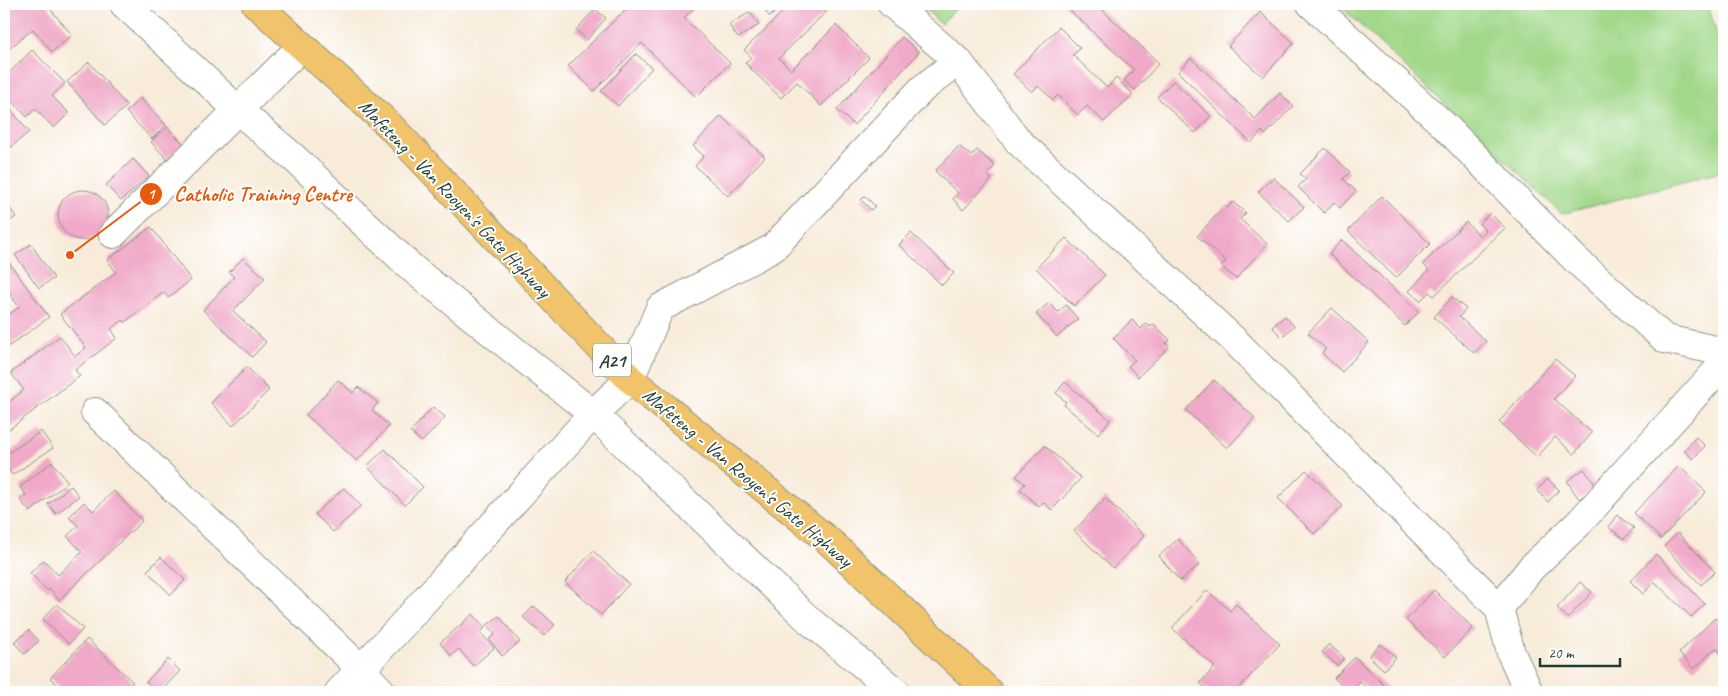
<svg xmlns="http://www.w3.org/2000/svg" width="1728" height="696" viewBox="0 0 1728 696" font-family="Caveat,sans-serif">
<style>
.green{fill:#a1d889;stroke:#608a5e}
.building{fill:#f0a9c8}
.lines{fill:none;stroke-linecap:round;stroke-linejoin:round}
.minor-casing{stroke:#8c9486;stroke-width:30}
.major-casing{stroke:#8c9486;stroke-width:30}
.minor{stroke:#fff;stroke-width:28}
.major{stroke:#f1c36a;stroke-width:28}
.labels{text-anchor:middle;stroke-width:4;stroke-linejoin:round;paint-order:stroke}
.shield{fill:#fff;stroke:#627771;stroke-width:1}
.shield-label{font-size:19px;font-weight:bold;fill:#1f3d34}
.street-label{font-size:20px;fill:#1f3d34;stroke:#fff}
.leader{fill:none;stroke:#e8590c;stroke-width:2}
.callout-dot{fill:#e8590c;stroke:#fff;stroke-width:2}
.mark-label{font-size:15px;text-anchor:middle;font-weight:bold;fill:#fff}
.callout-label{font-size:21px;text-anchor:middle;font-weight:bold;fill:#e8590c;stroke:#fff;stroke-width:4;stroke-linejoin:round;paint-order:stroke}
</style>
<rect width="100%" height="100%" fill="#fff"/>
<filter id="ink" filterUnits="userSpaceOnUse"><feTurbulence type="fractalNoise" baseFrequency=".02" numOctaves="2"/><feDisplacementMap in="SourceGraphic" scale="10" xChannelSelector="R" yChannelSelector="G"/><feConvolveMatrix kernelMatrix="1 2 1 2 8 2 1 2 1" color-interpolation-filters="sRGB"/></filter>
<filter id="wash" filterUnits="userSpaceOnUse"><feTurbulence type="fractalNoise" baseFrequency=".0096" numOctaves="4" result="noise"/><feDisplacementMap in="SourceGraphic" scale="20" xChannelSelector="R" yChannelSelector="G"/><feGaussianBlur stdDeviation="1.12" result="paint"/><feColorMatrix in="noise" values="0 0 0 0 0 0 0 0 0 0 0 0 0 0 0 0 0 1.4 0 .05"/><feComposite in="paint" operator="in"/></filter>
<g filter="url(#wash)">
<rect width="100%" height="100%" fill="#f8ebd9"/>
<g class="green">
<path d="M920 4H961L941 24Z"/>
<path d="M1338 4H1708L1724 60V171L1562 214Z"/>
</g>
<g id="blocks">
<g class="building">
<path d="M7 4H46L72 35 52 52 33 29 4 53V7Z"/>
<path d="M631 4H698L684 18 730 63 696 97 642 43 594 91 568 66Z"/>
<path d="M759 4H784L770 17Z"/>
<path d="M791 4H824L829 9 779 58 791 70 836 25 869 58 821 106 797 82 781 98 745 63 751 57 744 50Z"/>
<path d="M1063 4H1096L1159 63 1135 90 1124 80 1134 70Z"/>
<path d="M595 9 606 18 587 40 576 30Z"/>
<path d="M750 12 759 25 738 38 729 25Z"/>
<path d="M1260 12 1294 43 1263 77 1228 46Z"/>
<path d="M1059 27 1080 48 1073 55 1107 88 1116 78 1133 94 1104 122 1087 106 1078 115 1058 95 1053 100 1038 86 1032 92 1013 74Z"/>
<path d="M902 37 919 52 854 125 837 110Z"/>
<path d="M32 50 65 83 52 96 69 113 54 128 35 109 27 117 4 93V78Z"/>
<path d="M636 54 652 68 618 106 601 91Z"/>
<path d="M1191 58 1255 119 1280 93 1293 106 1265 135 1262 131 1251 143 1178 72Z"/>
<path d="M89 62 127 106 105 125 67 82Z"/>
<path d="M1173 81 1211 116 1195 133 1157 97Z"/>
<path d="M140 98 166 125 152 139 126 112Z"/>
<path d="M4 101 29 132 4 153Z"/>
<path d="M721 116 765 157 728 196 695 166 704 156 693 146Z"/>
<path d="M167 127 184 144 167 159 151 142Z"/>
<path d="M959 146 971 156 977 150 995 166 987 175 992 179 963 210 953 199 958 193 935 171Z"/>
<path d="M1325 148 1350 172 1343 179 1356 191 1340 208 1334 202 1324 213 1298 187 1306 179 1300 174Z"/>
<path d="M133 159 149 176 121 201 106 185Z"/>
<path d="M1273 177 1304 207 1289 221 1258 192Z"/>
<circle cx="83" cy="215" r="25"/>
<path d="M865 196 875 206 871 210 861 200Z"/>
<path d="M1382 196 1430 244 1396 278 1348 231Z"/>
<path d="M4 199 16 217 4 225Z"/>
<path d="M1233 202 1246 213 1240 219 1267 244 1236 279 1221 266 1226 261 1197 236 1225 206 1227 208Z"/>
<path d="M1490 213 1505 228 1434 296 1429 292 1420 301 1409 291 1429 270 1423 264 1466 222 1480 236 1486 231 1479 224Z"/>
<path d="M151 227 191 280 168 298 164 292 125 322 123 320 111 329 117 338 75 370 80 376 4 433V406L24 390 11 373 60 336 75 356 86 348 60 314 116 272 107 260Z"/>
<path d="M911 233 954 273 942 285 899 245Z"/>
<path d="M1066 238 1105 275 1074 306 1036 268Z"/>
<path d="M1342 240 1419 312 1405 326 1329 254Z"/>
<path d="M31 244 54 278 39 288 15 255Z"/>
<path d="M4 256 49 317 4 350V318L19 307 4 286Z"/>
<path d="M243 258 265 278 233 311 266 342 252 357 203 310 234 277 229 272Z"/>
<path d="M1452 297 1466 309 1459 317 1486 341 1474 353 1434 317Z"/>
<path d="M1049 303 1058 312 1066 305 1078 319 1057 337 1036 314Z"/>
<path d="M1332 308 1369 342 1342 372 1322 353 1326 349 1308 333Z"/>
<path d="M1285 316 1294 326 1282 337 1272 327Z"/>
<path d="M1132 320 1141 329 1146 323 1150 327 1154 324 1170 340 1166 343 1169 347 1138 377 1128 366 1135 360 1113 338Z"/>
<path d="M1555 359 1575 376 1554 399 1592 433 1574 454 1555 437 1537 457 1499 422Z"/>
<path d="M247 367 269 390 233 426 211 403Z"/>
<path d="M338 380 353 393 358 387 378 403 372 410 389 426 357 461 306 415Z"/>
<path d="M1214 380 1255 418 1227 448 1186 410Z"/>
<path d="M1065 382 1110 420 1098 434 1064 405 1066 402 1056 393Z"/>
<path d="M433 407 445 417 422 442 410 432Z"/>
<path d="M41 431 53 448 12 475 4 462V456Z"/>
<path d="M1696 437 1705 446 1693 459 1684 451Z"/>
<path d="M1045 446 1081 478 1052 510 1043 502 1039 507 1020 489 1025 484 1016 476Z"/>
<path d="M385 449 423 487 405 505 367 466Z"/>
<path d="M52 462 68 482 30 512 20 500 26 495 20 487Z"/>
<path d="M1679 466 1706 492 1661 539 1634 513Z"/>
<path d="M1584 469 1597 487 1579 499 1567 481Z"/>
<path d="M1306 470 1343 506 1314 534 1278 498Z"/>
<path d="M1548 479 1559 490 1548 502 1537 490Z"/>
<path d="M71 486 79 496 56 514 48 504Z"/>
<path d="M344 488 361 506 333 532 315 514Z"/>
<path d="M114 491 142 521 59 600 50 589 48 591 30 573 44 560 58 575 82 552 67 536 78 526 69 517 84 502 93 511Z"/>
<path d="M1105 498 1144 536 1113 568 1074 531Z"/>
<path d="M1617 515 1634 528 1624 539 1608 527Z"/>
<path d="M1678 533 1715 572 1701 585 1664 546Z"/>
<path d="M1178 539 1200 564 1180 581 1159 556Z"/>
<path d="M593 551 629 584 601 615 565 582Z"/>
<path d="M1656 554 1705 604 1691 617 1655 582 1643 594 1630 581Z"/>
<path d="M161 557 185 580 171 595 147 571Z"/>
<path d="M1580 582 1592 592 1568 618 1557 608Z"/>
<path d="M1207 590 1230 611 1236 604 1280 644 1235 692H1210L1200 683 1215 667 1172 628Z"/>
<path d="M1434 590 1473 628 1445 657 1406 620Z"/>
<path d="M57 604 83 629 69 644 43 619Z"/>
<path d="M534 606 555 625 544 636 523 617Z"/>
<path d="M473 614 485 628 480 632 494 648 473 666 459 649 451 656 440 643Z"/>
<path d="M499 616 520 642 502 656 489 639 495 635 487 625Z"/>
<path d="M1715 618 1724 627V656L1716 648 1694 669 1679 653Z"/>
<path d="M29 630 39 641 24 654 14 642Z"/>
<path d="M87 639 133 682 123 692H99L97 690 96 692H65L50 678Z"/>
<path d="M1329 644 1344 658 1337 666 1322 652Z"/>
<path d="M1380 644 1396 657 1384 670 1369 656Z"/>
<path d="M1355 657 1391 692H1371L1360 681 1348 692 1334 678Z"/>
<path d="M168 659 180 671 160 692H157L146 682Z"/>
</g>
</g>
</g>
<g filter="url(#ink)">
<use href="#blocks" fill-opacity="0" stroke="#8c9486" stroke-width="1"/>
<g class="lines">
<g class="minor-casing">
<g id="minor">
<path d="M124 4 238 110 293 157 413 269 593 414 810 621 896 692"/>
<path d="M892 4 958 61 1019 142 1235 341 1499 608 1511 653 1529 692"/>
<path d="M1311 4 1446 127 1575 259 1665 339 1724 352"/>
<path d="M113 234 302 46"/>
<path d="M95 412 361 669 382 692"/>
<path d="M1499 608 1532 567 1578 524 1724 363"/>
<path d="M339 692 395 633 593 414 630 379 660 308 773 248 922 89 958 61"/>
</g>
</g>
<g class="major-casing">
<path id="major" d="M256 4 390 126 630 379 831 543 989 692"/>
</g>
<use href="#minor" class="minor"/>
<use href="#major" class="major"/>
</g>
</g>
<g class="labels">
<rect class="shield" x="593" y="343.5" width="38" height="33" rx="4"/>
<g class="shield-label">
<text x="612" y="367">A21</text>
</g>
<g class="street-label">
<text transform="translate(455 198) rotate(46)" y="7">Mafeteng - Van Rooyen's Gate Highway</text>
<text transform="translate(748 477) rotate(40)" y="7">Mafeteng - Van Rooyen's Gate Highway</text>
</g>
</g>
<path class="leader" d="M70 255L151 194"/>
<g class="callout-dot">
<circle cx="70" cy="255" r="5"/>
<circle cx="151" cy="194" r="12"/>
</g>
<g class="mark-label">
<text x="151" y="199">1</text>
</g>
<g class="callout-label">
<text x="263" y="201">Catholic Training Centre</text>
</g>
<rect width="1728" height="696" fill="none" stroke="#fff" stroke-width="20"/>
<path d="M1540 658v8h80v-8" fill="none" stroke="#1f3d34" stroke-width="2.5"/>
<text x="1548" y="658" font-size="15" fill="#1f3d34" stroke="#ffffff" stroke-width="4" paint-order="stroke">20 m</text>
</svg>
